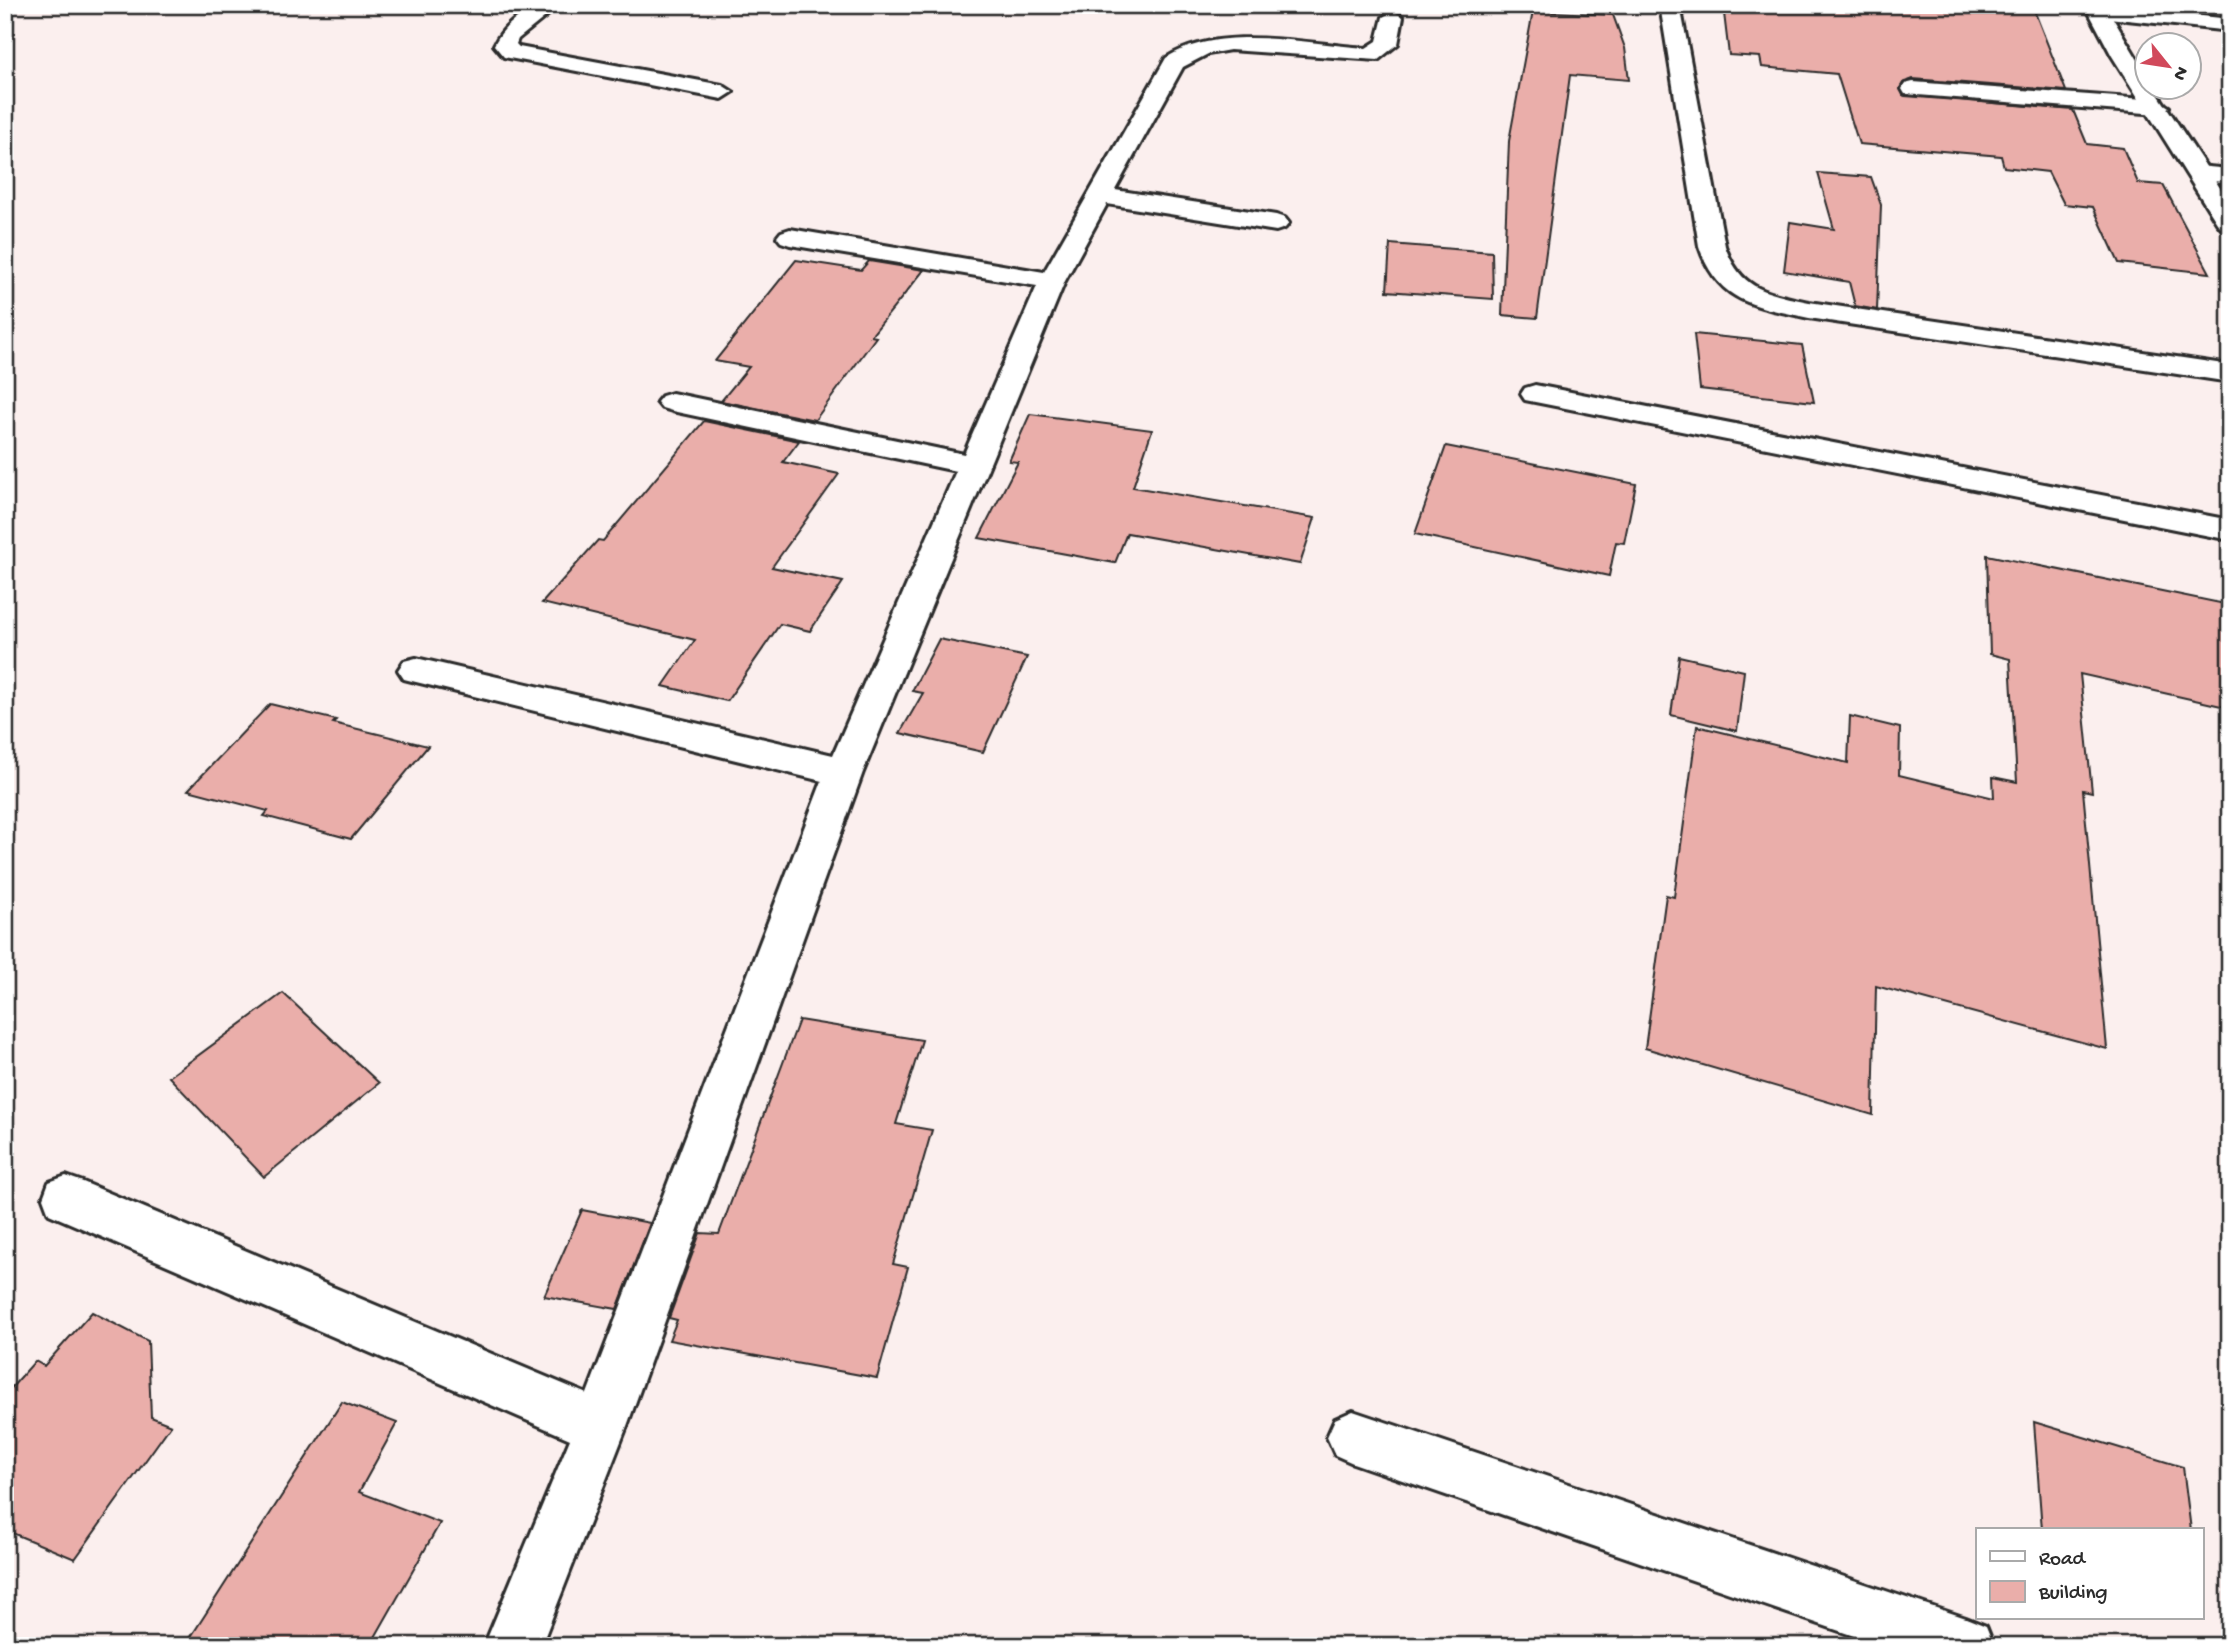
<svg xmlns="http://www.w3.org/2000/svg" width="2235" height="1651" viewBox="0 0 2235 1651" font-family="'Gochi Hand',sans-serif">
<style>
.building{fill:#eaaeaa;stroke:#2b2b2b;stroke-width:2}
.lines{fill:none;stroke-linecap:round;stroke-linejoin:round}
.minor-casing{stroke:#2b2b2b;stroke-width:6}
.major-casing{stroke:#2b2b2b;stroke-width:6}
.minor{fill:#fff;fill-rule:evenodd}
.major{fill:#fff;fill-rule:evenodd}
</style>
<rect width="100%" height="100%" fill="#fbefee"/>
<filter id="ink" filterUnits="userSpaceOnUse"><feTurbulence type="fractalNoise" baseFrequency=".0143" numOctaves="2"/><feDisplacementMap in="SourceGraphic" scale="14" xChannelSelector="R" yChannelSelector="G"/><feConvolveMatrix kernelMatrix="1 2 1 2 8 2 1 2 1" color-interpolation-filters="sRGB"/></filter>
<g filter="url(#ink)">
<g class="building">
<path d="M1723 5H2032L2066 91 1913 79 1903 83 1900 88 1903 95 2073 110 2087 144 2123 148 2138 183 2163 185 2210 273 2119 263 2093 207 2064 204 2048 172 2004 167 2001 156 1859 144 1837 74 1762 67 1760 57 1729 55Z"/>
<path d="M1533 11 1613 15 1625 48 1629 80 1570 75 1537 318 1502 315 1509 141Z"/>
<path d="M1818 173 1871 177 1881 205 1877 310 1855 306 1849 282 1784 271 1790 222 1834 229Z"/>
<path d="M1390 244 1492 252 1493 299 1387 291Z"/>
<path d="M796 260 861 270 869 261 924 270 871 336 876 337 815 420 721 401 749 367 715 361Z"/>
<path d="M1694 334 1802 345 1814 402 1700 389Z"/>
<path d="M1030 414 1152 430 1133 487 1315 518 1300 564 1127 533 1115 563 979 538 1018 462 1009 461Z"/>
<path d="M704 421 799 441 783 462 839 474 772 567 843 582 810 631 780 624 727 701 663 686 695 640 542 603 598 540 603 541Z"/>
<path d="M1446 446 1636 484 1624 543 1616 542 1609 576 1415 534Z"/>
<path d="M1987 555 2230 605V708L2080 674 2092 792 2083 790 2107 1049 1876 986 1873 1115 1645 1048 1666 895 1674 897 1697 726 1848 763 1850 716 1900 728 1899 775 1994 798 1993 777 2017 782 2010 659 1990 654Z"/>
<path d="M939 639 1027 657 983 752 900 733 923 693 912 691Z"/>
<path d="M1679 656 1744 671 1737 731 1671 715Z"/>
<path d="M270 704 336 720 333 723 428 746 351 839 264 816 268 811 188 790Z"/>
<path d="M283 993 379 1083 264 1177 169 1077Z"/>
<path d="M799 1020 922 1040 896 1124 932 1130 893 1264 908 1267 877 1378 669 1340 677 1320 669 1318 700 1233 719 1234Z"/>
<path d="M582 1210 650 1223 617 1309 544 1296Z"/>
<path d="M92 1312 148 1341 151 1417 171 1425 75 1559 5 1530V1395L35 1361 44 1366Z"/>
<path d="M342 1402 397 1423 359 1492 440 1523 370 1646H185Z"/>
<path d="M2034 1422 2183 1467 2191 1530H2042Z"/>
</g>
<g class="lines">
<g class="minor-casing">
<g id="minor">
<path d="M536 5H560L518 39 516 44 519 47 722 85 733 92 722 99 504 57 494 45C503 26 519 16 536 5Z"/>
<path d="M1660 5H1680L1725 246C1740 290 1767 293 1809 302L2230 365V382L1809 318C1756 306 1718 304 1699 246Z"/>
<path d="M2102 5 2230 19V31L2099 17 2089 11 2092 7Z"/>
<path d="M1393 11 1403 17 1398 44 1378 60 1230 50 1208 54 1183 67 1115 190 1276 215 1285 218 1289 223 1285 228 1276 231 1107 204 1065 281 863 772 627 1426 541 1646H484L570 1439 49 1214 43 1198 49 1182 66 1176 83 1182 587 1394 822 781 416 682 404 679 398 670 404 661 416 658 833 755 956 471 672 411 662 408 657 402 662 396 672 393 964 454 1037 286 790 245 781 242 777 237 781 232 790 229 1044 272 1166 58C1220 23 1305 44 1366 48L1377 41 1383 17Z"/>
<path d="M1913 82 2158 100 2169 107 2158 114 1905 94 1902 89 1905 84Z"/>
<path d="M2198 166 2230 169V183L2190 178 2186 173 2190 168Z"/>
<path d="M1535 385 2230 520V540L1525 400 1521 394 1525 388Z"/>
<path d="M1353 1411 1966 1618 1986 1626 1994 1646H1883L1353 1463 1335 1455 1327 1437 1335 1419Z"/>
</g>
</g>
<g class="major-casing">
<path id="major" d="M2085 5H2105L2148 77V88H2154L2230 203V230L2221 228 2217 223 2112 56Z"/>
</g>
<use href="#minor" class="minor"/>
<use href="#major" class="major"/>
</g>
</g>
<rect width="2235" height="1651" fill="none" stroke="#fff" stroke-width="28"/>
<rect x="14" y="14" width="2207" height="1623" fill="none" stroke="#2b2b2b" stroke-width="2.5" filter="url(#ink)"/>
<rect x="1976" y="1528" width="228" height="91" fill="#ffffff" stroke="#aaaaaa" stroke-width="2"/>
<rect x="1990" y="1551" width="35" height="10" fill="#ffffff" stroke="#aaaaaa" stroke-width="2"/>
<text x="2039" y="1564" font-size="21" fill="#2b2b2b">Road</text>
<rect x="1990" y="1581" width="35" height="21" fill="#eaaeaa" stroke="#aaaaaa" stroke-width="2"/>
<text x="2039" y="1598" font-size="21" fill="#2b2b2b">Building</text>
<g transform="translate(2168 66) rotate(120)"><circle r="33" fill="#ffffff" stroke="#aaaaaa" stroke-width="2"/>
<path d="M0-5L12 26L0 18L-12 26Z" fill="#d1495b"/>
<text y="-10" font-size="19" font-weight="bold" text-anchor="middle" fill="#2b2b2b">N</text>
</g>
</svg>
